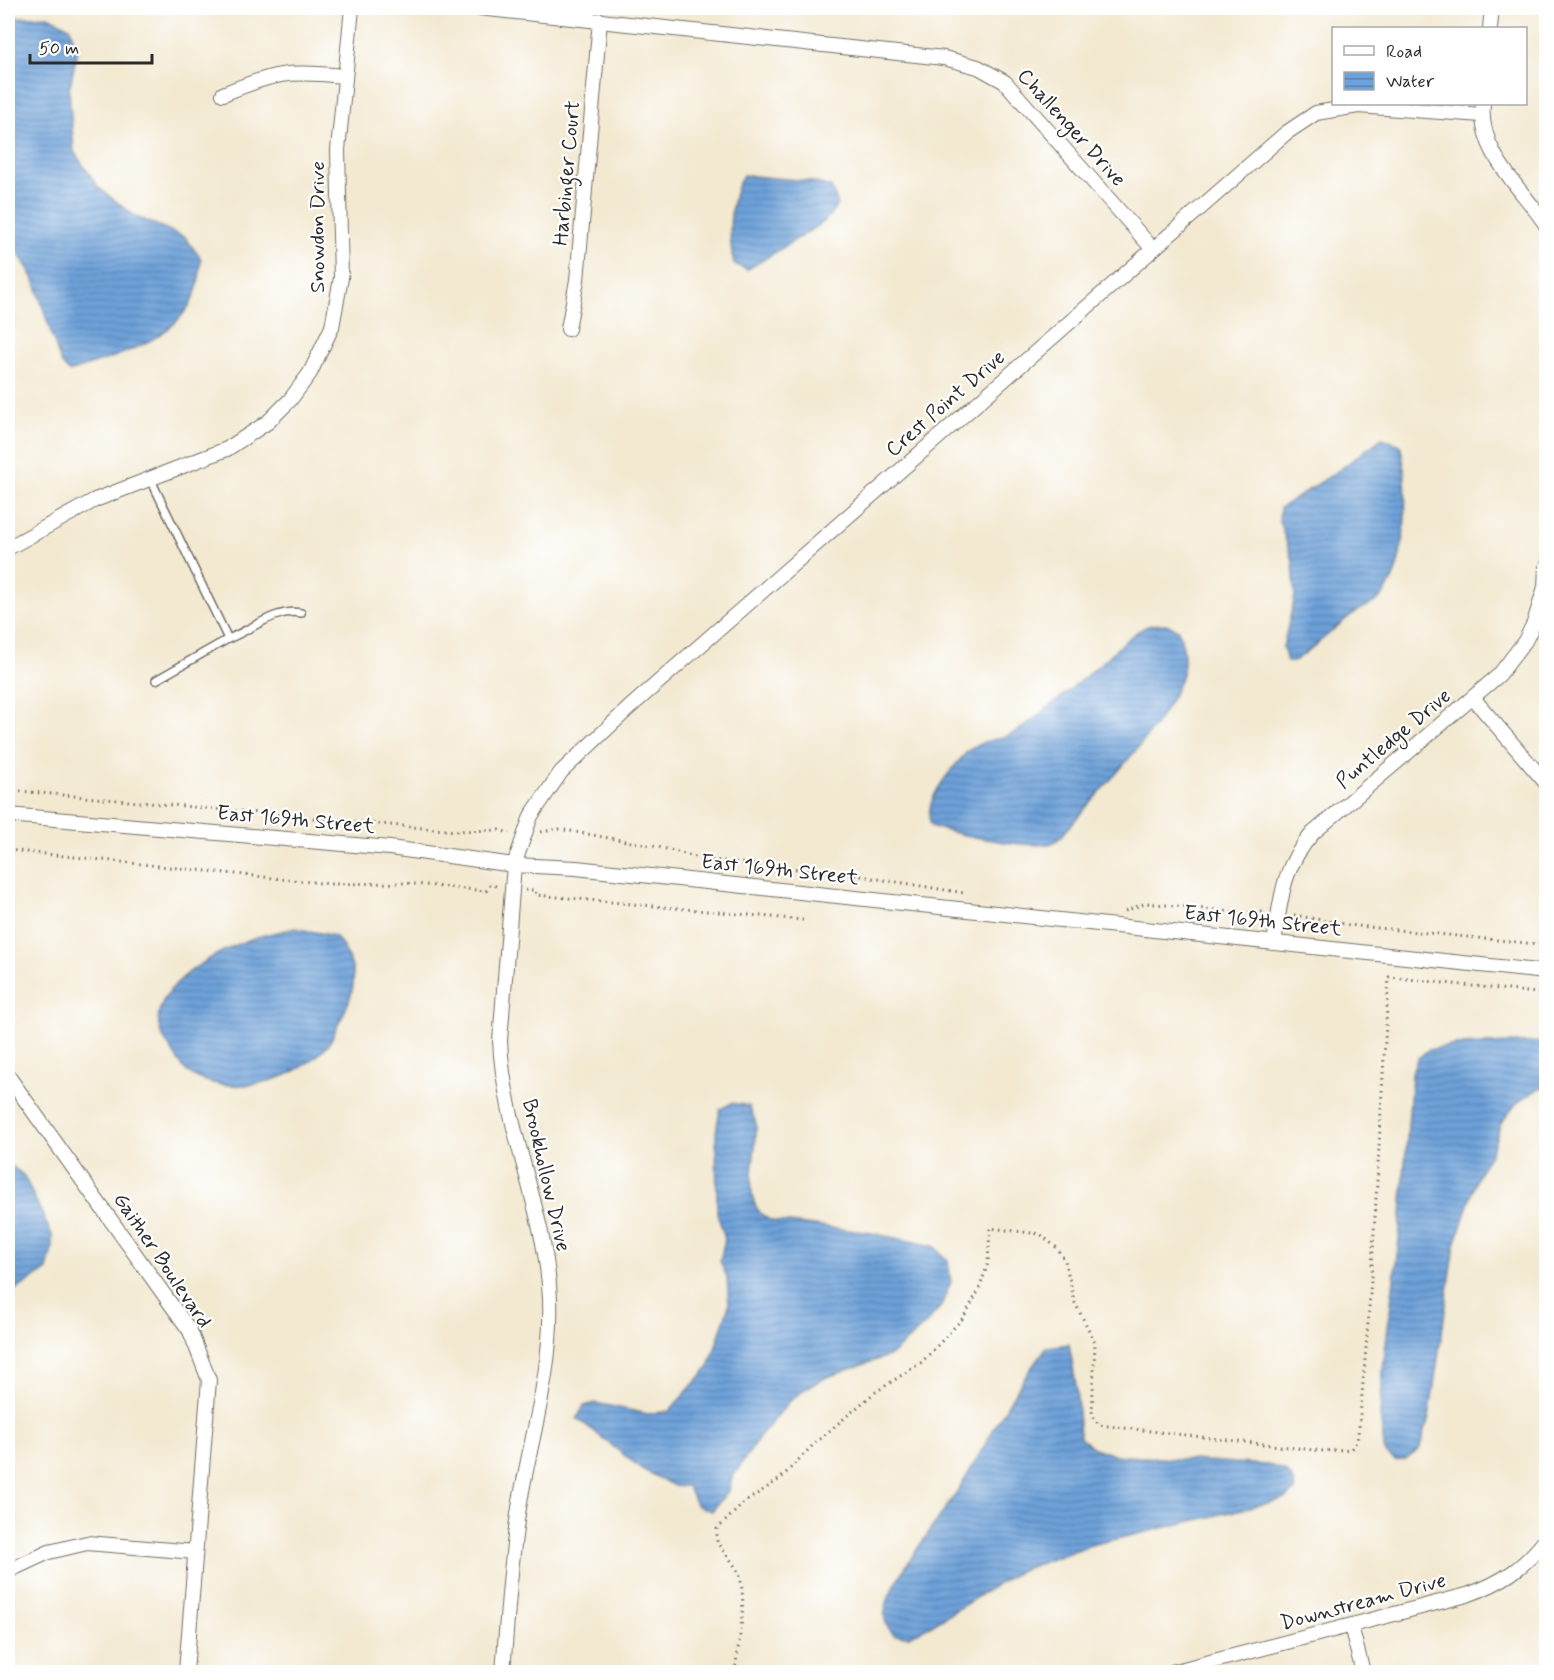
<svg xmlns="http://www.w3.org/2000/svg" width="1554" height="1680" viewBox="0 0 1554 1680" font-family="Mynerve,sans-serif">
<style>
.water{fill:url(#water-rules);stroke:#4c6682;stroke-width:1.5}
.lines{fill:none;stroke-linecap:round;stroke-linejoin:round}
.lane-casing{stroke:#716e65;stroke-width:10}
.street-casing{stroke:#716e65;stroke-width:16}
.path{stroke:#716e65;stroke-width:3;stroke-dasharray:1.5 4.5;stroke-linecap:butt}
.lane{stroke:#fff;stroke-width:7}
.street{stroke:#fff;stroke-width:14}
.labels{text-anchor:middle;stroke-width:4.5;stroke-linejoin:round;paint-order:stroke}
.street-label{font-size:21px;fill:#2b2b2b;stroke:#fff}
</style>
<defs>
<pattern id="water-rules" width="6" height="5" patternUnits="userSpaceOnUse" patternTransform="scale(1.5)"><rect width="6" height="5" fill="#6da1d9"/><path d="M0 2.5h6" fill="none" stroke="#5a83b0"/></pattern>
</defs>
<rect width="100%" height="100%" fill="#fff"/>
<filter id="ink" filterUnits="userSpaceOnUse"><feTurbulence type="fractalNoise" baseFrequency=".0167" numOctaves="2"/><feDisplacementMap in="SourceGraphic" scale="12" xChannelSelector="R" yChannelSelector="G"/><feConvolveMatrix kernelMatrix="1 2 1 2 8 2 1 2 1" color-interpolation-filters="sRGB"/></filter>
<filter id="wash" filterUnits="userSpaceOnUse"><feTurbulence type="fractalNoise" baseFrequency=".008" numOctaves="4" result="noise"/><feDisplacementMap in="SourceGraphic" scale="24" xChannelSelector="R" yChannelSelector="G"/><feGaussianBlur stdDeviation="1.35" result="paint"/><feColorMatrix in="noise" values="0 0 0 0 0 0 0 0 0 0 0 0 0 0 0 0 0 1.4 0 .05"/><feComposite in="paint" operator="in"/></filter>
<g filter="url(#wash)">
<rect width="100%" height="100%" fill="#f3e9d1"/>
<g class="water">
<path d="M48 16 70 27 77 53 69 90 74 152 99 188 135 216 185 237 201 259C200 268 200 279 197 288 182 340 114 357 69 372L61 363 33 277 8 236V18Z"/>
<path d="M743 175 808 181 831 187 838 204 824 222 747 270 734 264C728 237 728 199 743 175Z"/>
<path d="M1382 438 1400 445C1410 481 1409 573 1378 600 1370 606 1358 609 1350 616 1331 631 1313 649 1293 662H1287L1283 647 1295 596 1293 561 1279 521 1280 508 1332 475Z"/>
<path d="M1166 624 1178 630C1183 643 1186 656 1183 670 1169 726 1097 791 1061 837 1057 840 1054 843 1049 844 1023 848 957 835 931 826 922 802 948 773 964 755 979 737 1003 742 1020 729 1050 708 1077 683 1105 660 1118 648 1131 633 1148 626 1153 624 1161 624 1166 624Z"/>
<path d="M295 928 335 936C360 968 358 987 339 1023 336 1029 333 1037 329 1043 300 1081 235 1098 192 1075 182 1070 174 1053 167 1043 132 995 215 952 251 939 265 934 281 932 295 928Z"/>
<path d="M1546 1042V1088L1538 1089 1516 1104 1501 1123 1492 1150 1477 1177 1455 1245 1429 1418 1419 1450 1406 1459 1395 1461 1385 1453 1380 1416 1384 1359 1399 1239 1412 1074 1417 1059 1428 1050 1455 1045Z"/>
<path d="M732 1103 749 1106C751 1112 755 1118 756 1124 759 1154 736 1206 772 1221L866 1232 934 1246 948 1261 951 1282 941 1306 926 1324 891 1355 827 1377 806 1388 788 1403 759 1438 732 1478 729 1490 712 1511 697 1506 687 1486H674L642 1469 577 1418 584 1406 596 1403 648 1414 669 1411 709 1367 729 1305 727 1277 720 1261 725 1239 717 1213 716 1132 720 1109Z"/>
<path d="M8 1163 24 1176 52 1235V1249L47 1270 8 1295Z"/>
<path d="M1069 1344 1076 1385 1080 1437 1094 1448 1113 1455 1268 1465C1286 1470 1293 1472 1295 1491L1287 1498 1268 1503 1091 1545 1019 1571 930 1626 909 1636 894 1635C887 1626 883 1621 885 1610 890 1580 944 1514 962 1484 990 1438 1013 1389 1047 1347Z"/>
</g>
</g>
<g filter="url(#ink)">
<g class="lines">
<g class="lane-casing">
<g id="lane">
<path d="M150 478 228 639C251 630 276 608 301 613"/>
<path d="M156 680 228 639"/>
</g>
</g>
<g class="street-casing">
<g id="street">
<path d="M479 8 944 58 978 67 1005 82 1152 248"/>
<path d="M1490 28 1492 8"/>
<path d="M223 94C274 73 288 70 344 76"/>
<path d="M1483 104C1478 153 1522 188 1546 225"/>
<path d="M568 329 577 280 600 20"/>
<path d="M8 548 95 500 227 449 268 422 290 400 310 373 332 327 341 278 338 150 352 8"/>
<path d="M1473 698 1546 783"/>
<path d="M8 815 390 848 514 865 576 868 1546 972"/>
<path d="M1274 943C1281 899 1282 867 1313 833L1499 675 1525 641 1534 623 1545 587 1546 567"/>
<path d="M8 1076 190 1331 209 1380 186 1672"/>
<path d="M8 1571 49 1552 87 1543 195 1552"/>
<path d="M1351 1626 1363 1672"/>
<path d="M503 1672C507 1620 510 1566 518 1514 529 1442 553 1373 550 1299 546 1210 504 1129 500 1041L514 865 531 816 561 772 630 707 1286 133 1316 113 1358 106 1482 115"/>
<path d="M1172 1672 1467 1595C1501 1583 1524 1568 1546 1539"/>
</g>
</g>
<g class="path">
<path d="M8 790 456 831 499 830 510 833"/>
<path d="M541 832 559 829 659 847 703 859 848 874 964 893"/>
<path d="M8 850 330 884 405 883 486 891 490 885 497 886"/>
<path d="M525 890H535L536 895 803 920"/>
<path d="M1125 911 1146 903 1245 913 1263 912"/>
<path d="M1294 915 1349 925 1546 945"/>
<path d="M735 1672C738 1643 747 1607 740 1577 736 1564 724 1553 717 1542V1529L745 1502 780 1479 814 1444 874 1393 922 1362 963 1318 979 1290 988 1263 990 1228 1040 1234 1057 1248 1065 1261 1075 1303 1095 1342 1092 1415 1099 1425 1323 1451 1351 1449 1357 1441 1359 1426C1374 1276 1379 1126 1389 977L1546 994"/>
</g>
<use href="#lane" class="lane"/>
<use href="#street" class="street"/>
</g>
</g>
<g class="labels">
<g class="street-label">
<text transform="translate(1072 127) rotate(48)" y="7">Challenger Drive</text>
<text transform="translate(566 173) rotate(-85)" y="7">Harbinger Court</text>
<text transform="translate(317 227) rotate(-90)" y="7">Snowdon Drive</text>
<text transform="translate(945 403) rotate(-41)" y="7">Crest Point Drive</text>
<text transform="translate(1393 738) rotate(-40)" y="7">Puntledge Drive</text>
<text transform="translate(296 819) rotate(5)" y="7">East 169th Street</text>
<text transform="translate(780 869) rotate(6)" y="7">East 169th Street</text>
<text transform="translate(1263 920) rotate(6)" y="7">East 169th Street</text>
<text transform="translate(547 1175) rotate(77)" y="7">Brookhollow Drive</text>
<text transform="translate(163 1260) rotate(56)" y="7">Gaither Boulevard</text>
<text transform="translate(1363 1601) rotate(-15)" y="7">Downstream Drive</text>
</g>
</g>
<rect width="1554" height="1680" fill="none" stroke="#fff" stroke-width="30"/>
<rect x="1332" y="27" width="195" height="78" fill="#ffffff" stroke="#aaaaaa" stroke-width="1.5"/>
<rect x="1344" y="46" width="30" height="9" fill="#ffffff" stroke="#aaaaaa" stroke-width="1.5"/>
<text x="1386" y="57" font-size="18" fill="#2b2b2b">Road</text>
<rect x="1344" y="72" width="30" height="18" fill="url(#water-rules)" stroke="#aaaaaa" stroke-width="1.5"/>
<text x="1386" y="87" font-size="18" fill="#2b2b2b">Water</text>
<path d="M30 54v9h122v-9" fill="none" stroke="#2b2b2b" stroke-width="3"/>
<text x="39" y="54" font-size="18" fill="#2b2b2b" stroke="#ffffff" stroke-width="4.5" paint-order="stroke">50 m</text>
</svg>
